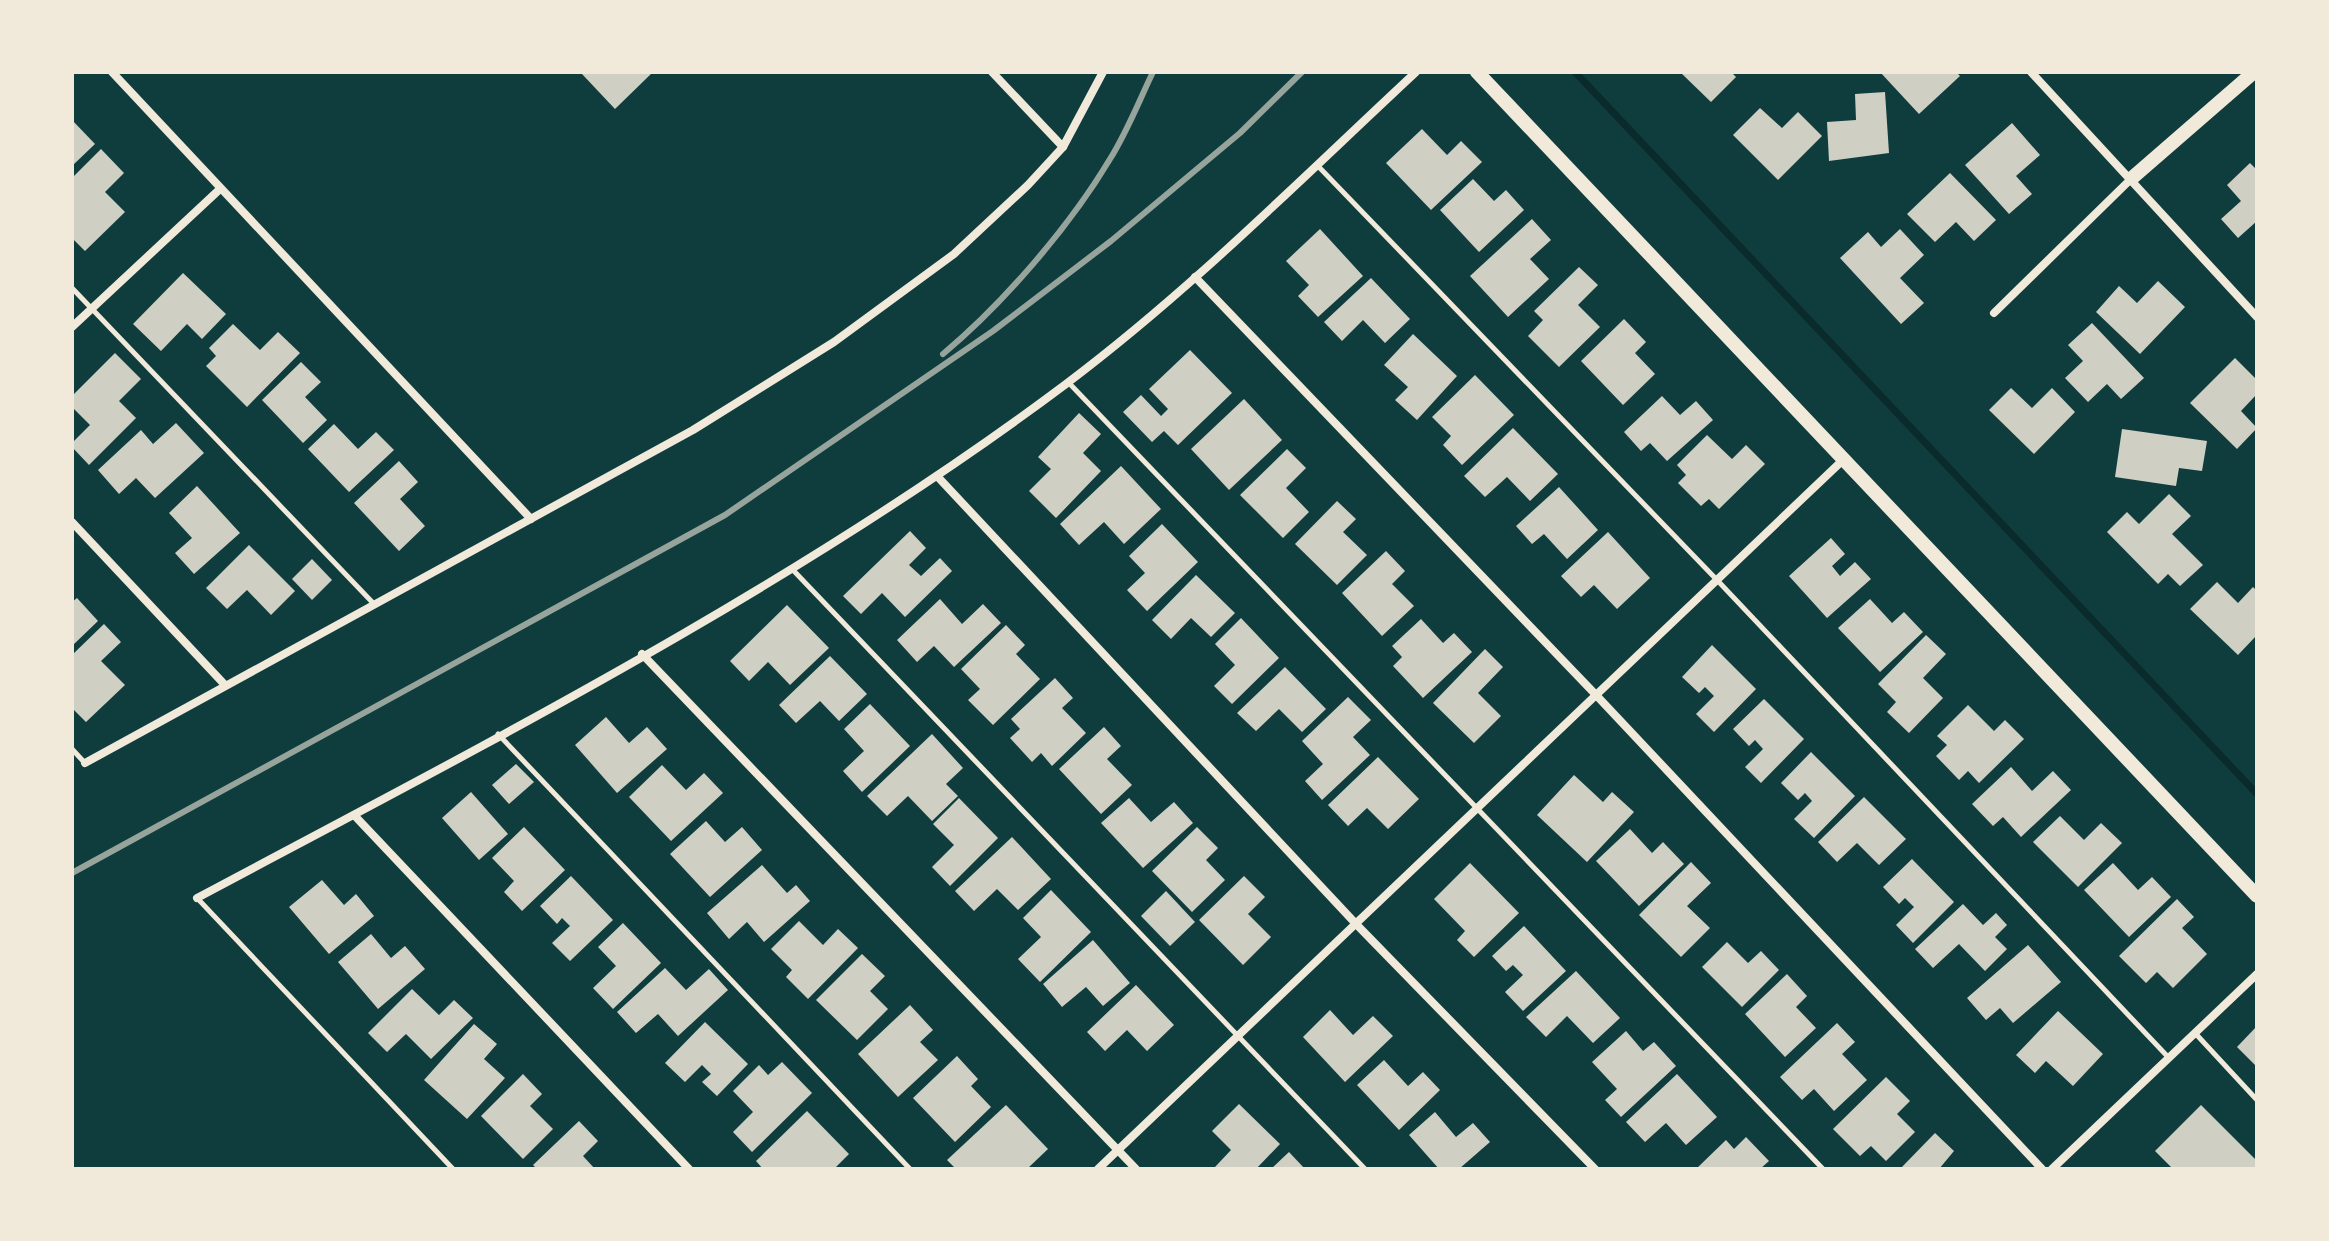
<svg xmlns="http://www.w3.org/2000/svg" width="2329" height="1241" viewBox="0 0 2329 1241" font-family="Jost,sans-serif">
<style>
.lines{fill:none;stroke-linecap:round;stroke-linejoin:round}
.stream{stroke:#0a2a2b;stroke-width:7}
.building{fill:#cfcfc3}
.service{stroke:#f1e9da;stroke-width:5}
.minor{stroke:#f1e9da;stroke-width:8}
.tertiary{stroke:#f1e9da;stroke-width:14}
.rail{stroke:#97a49c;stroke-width:6}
</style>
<rect width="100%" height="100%" fill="#0f3d3e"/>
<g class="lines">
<path class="stream" d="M1575 72 2257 794"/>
</g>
<g class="building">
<path d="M584 72H653L615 109 582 74Z"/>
<path d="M1680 72H1731L1736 77 1711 102Z"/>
<path d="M1880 72H1956L1960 76 1919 114Z"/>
<path d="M1885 92 1889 153 1829 161 1827 122 1856 120 1855 94Z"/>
<path d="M1760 108 1782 128 1798 112 1822 136 1778 180 1733 135Z"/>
<path d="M72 120 95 144 72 166Z"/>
<path d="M2012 123 2040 155 2016 176 2032 194 2009 214 1965 165Z"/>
<path d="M1422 129 1447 155 1461 141 1482 162 1431 210 1386 163Z"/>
<path d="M101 149 124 173 105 192 125 212 85 251 72 238V178Z"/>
<path d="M2250 163 2257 170V221L2238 238 2221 219 2241 201 2227 185Z"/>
<path d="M1950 173 1996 220 1974 241 1956 222 1935 242 1907 214Z"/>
<path d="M1473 179 1494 201 1506 190 1524 210 1479 252 1440 210Z"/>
<path d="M1532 219 1551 240 1530 259 1549 279 1508 317 1470 276Z"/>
<path d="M1320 229 1363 276 1318 317 1298 296 1309 285 1286 261Z"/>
<path d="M1900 229 1924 255 1900 278 1924 303 1901 324 1840 258 1868 232 1881 247Z"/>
<path d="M1579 267 1598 285 1578 305 1600 327 1559 367 1528 336 1543 320 1534 311Z"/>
<path d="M183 273 226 314 202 339 187 324 161 351 133 324Z"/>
<path d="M1371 278 1410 319 1385 343 1363 320 1342 341 1324 322Z"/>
<path d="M2158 281 2185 307 2140 354 2096 312 2119 286 2137 303Z"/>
<path d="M1624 319 1646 342 1635 353 1655 374 1623 405 1581 361Z"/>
<path d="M2092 323 2144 378 2121 399 2107 384 2088 402 2065 378 2083 361 2068 345Z"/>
<path d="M233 324 260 350 278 332 300 353 247 407 206 366 216 356 209 348Z"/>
<path d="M1413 334 1457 376 1417 420 1395 400 1408 387 1384 365Z"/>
<path d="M1190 350 1232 393 1178 445 1164 431 1152 442 1123 412 1141 395 1161 416 1168 409 1149 389Z"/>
<path d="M115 353 141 379 119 401 136 418 89 465 72 447V443L90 425 72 407V396Z"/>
<path d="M2235 358 2257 380V394L2241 411 2257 428 2237 449 2190 403Z"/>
<path d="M301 362 321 382 305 397 327 420 303 443 262 400Z"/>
<path d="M1475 375 1514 415 1462 465 1443 445 1451 436 1432 417Z"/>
<path d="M2011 388 2032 408 2052 388 2075 412 2034 454 1989 410Z"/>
<path d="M1662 396 1680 415 1696 401 1713 420 1667 461 1650 443 1641 451 1624 432Z"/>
<path d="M1244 399 1282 440 1229 490 1191 449Z"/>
<path d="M1079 413 1101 434 1083 453 1101 471 1056 518 1029 491 1051 469 1038 457Z"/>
<path d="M176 423 204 453 155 498 136 478 119 494 98 470 141 430 153 444Z"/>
<path d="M334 424 358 449 376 432 394 450 349 492 308 449Z"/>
<path d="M1513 428 1558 474 1530 501 1507 477 1485 497 1464 476Z"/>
<path d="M2122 429 2207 441 2202 471 2179 468 2176 486 2115 477Z"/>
<path d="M1707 435 1732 459 1746 445 1765 464 1719 509 1709 499 1701 506 1678 483 1686 475 1677 465Z"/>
<path d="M1287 449 1306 468 1286 488 1309 512 1283 538 1240 495Z"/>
<path d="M399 461 418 482 400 499 425 526 399 551 354 503Z"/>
<path d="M1121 466 1161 509 1124 544 1104 522 1079 545 1060 524Z"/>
<path d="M197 486 240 533 194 574 175 553 192 538 169 513Z"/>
<path d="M1559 487 1598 530 1567 559 1544 534 1532 544 1516 526Z"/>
<path d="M2169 494 2191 516 2172 534 2203 565 2180 586 2168 574 2158 584 2107 532 2127 512 2139 524Z"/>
<path d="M1337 501 1356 519 1343 532 1367 555 1337 585 1295 544Z"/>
<path d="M1162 524 1198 562 1147 611 1127 590 1145 573 1129 556Z"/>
<path d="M910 531 926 548 909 565 921 576 940 558 952 571 905 617 882 593 861 614 843 596Z"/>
<path d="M1608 532 1650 578 1617 609 1594 585 1581 597 1561 576Z"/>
<path d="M1831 538 1845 554 1832 566 1840 576 1855 562 1871 579 1827 618 1789 576Z"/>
<path d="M249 545 295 591 271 615 247 590 227 609 206 588Z"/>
<path d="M1386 551 1405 571 1392 584 1414 606 1382 636 1342 593Z"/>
<path d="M312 559 332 580 312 600 292 579Z"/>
<path d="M1196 575 1235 613 1211 637 1191 618 1171 639 1152 620Z"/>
<path d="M2217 582 2238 603 2253 587 2257 591V635L2238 655 2190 609Z"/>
<path d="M77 598 98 621 72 646V602Z"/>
<path d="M940 599 962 624 983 604 1001 623 954 667 934 646 917 662 897 640Z"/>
<path d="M1870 599 1892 623 1904 612 1923 632 1880 672 1838 628Z"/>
<path d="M787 605 829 648 790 685 768 662 749 681 730 661Z"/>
<path d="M1241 618 1279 658 1232 704 1214 686 1235 665 1215 644Z"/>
<path d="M1421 619 1443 643 1454 633 1472 652 1423 698 1393 666 1402 657 1392 646Z"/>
<path d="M104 624 121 642 101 661 125 685 86 722 72 708V655Z"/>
<path d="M1006 625 1025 645 1016 654 1040 679 993 725 968 700 980 689 961 669Z"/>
<path d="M1926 635 1946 654 1923 678 1943 698 1909 733 1887 712 1896 702 1878 684Z"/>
<path d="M1712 645 1756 689 1714 732 1696 714 1714 696 1705 687 1699 693 1682 677Z"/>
<path d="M1485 649 1503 667 1478 693 1501 716 1474 743 1433 703Z"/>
<path d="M830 656 867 694 839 721 820 701 796 723 779 705Z"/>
<path d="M1285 667 1326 709 1302 732 1279 709 1256 731 1237 713Z"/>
<path d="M1055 678 1073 698 1062 708 1086 733 1052 766 1041 753 1032 762 1010 738 1020 729 1011 719Z"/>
<path d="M1348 697 1371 720 1353 737 1370 755 1322 800 1305 781 1323 764 1302 741Z"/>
<path d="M1764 699 1804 739 1761 783 1745 767 1763 749 1755 740 1749 746 1733 729Z"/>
<path d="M870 704 910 746 862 792 843 771 864 751 844 729Z"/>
<path d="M1968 705 1994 731 2005 720 2024 739 1979 783 1968 771 1959 780 1936 756 1947 745 1937 736Z"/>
<path d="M606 717 629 743 647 727 667 749 617 793 575 745Z"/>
<path d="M1104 727 1121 746 1107 759 1132 785 1101 814 1059 769Z"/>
<path d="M932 734 963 768 946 784 958 796 932 821 908 796 887 816 867 796Z"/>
<path d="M1811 752 1855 796 1814 838 1794 819 1812 801 1805 793 1798 800 1781 783Z"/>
<path d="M1378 757 1419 799 1388 829 1367 808 1348 826 1328 805Z"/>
<path d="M516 764 534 782 509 804 492 785Z"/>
<path d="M662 765 686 790 704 773 723 793 671 841 629 797Z"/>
<path d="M2011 767 2032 791 2053 771 2071 790 2021 837 2003 817 1993 826 1972 804Z"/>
<path d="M1574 775 1603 802 1612 792 1634 812 1587 862 1537 815Z"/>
<path d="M471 792 508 834 479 860 442 818Z"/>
<path d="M1864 797 1906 839 1879 865 1857 843 1837 862 1818 842Z"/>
<path d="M959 798 998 838 950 886 932 867 954 845 933 824Z"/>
<path d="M1129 798 1151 822 1174 802 1193 823 1143 868 1101 823Z"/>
<path d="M2060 816 2084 840 2101 823 2122 843 2078 887 2033 842Z"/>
<path d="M706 821 725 842 742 827 762 850 710 897 670 854Z"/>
<path d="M524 827 565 870 522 911 504 892 514 881 492 858Z"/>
<path d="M1197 827 1218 848 1206 860 1225 880 1192 912 1152 871Z"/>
<path d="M1630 829 1652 853 1663 842 1684 864 1639 906 1596 861Z"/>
<path d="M1012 837 1051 879 1018 910 997 889 974 911 955 891Z"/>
<path d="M1912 859 1954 902 1913 943 1896 925 1914 907 1905 898 1899 904 1883 887Z"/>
<path d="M1691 862 1711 883 1687 906 1710 928 1681 957 1639 915Z"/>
<path d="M1470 863 1519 913 1474 957 1457 940 1465 931 1434 899Z"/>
<path d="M2113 863 2138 890 2152 877 2171 897 2129 937 2084 890Z"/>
<path d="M762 865 787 893 796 885 810 901 764 942 747 922 729 939 707 913Z"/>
<path d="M571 876 613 920 570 961 552 943 570 926 562 918 557 924 540 906Z"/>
<path d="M1244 876 1265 897 1248 914 1271 937 1243 965 1199 920Z"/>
<path d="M322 880 344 905 356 894 374 916 329 954 289 907Z"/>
<path d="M1051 890 1091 932 1040 982 1018 959 1041 937 1023 918Z"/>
<path d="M1166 891 1195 922 1170 946 1141 916Z"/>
<path d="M2177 899 2194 917 2182 928 2207 954 2173 988 2157 972 2146 983 2119 956Z"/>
<path d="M1963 904 1983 925 1996 913 2007 925 1995 937 2007 949 1985 971 1959 944 1933 968 1915 949Z"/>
<path d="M799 921 823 945 838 929 858 948 808 999 786 977 792 970 771 949Z"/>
<path d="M623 923 661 963 613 1009 593 988 616 966 598 947Z"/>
<path d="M1524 926 1566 971 1523 1011 1505 992 1523 975 1513 965 1506 971 1492 956Z"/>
<path d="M371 934 391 958 405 946 425 969 378 1009 338 962Z"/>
<path d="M1093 940 1130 983 1103 1006 1086 987 1062 1007 1043 984Z"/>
<path d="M1727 942 1748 963 1761 951 1779 970 1742 1007 1702 967Z"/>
<path d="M2028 945 2061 982 2013 1023 2000 1008 1986 1020 1967 998Z"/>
<path d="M862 954 885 976 870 991 888 1009 857 1040 816 1000Z"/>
<path d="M665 968 686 990 709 969 728 990 678 1036 658 1014 636 1033 617 1012Z"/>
<path d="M1576 971 1620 1018 1593 1043 1567 1016 1546 1037 1526 1017Z"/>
<path d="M1787 974 1807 996 1796 1007 1816 1028 1785 1057 1745 1014Z"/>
<path d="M1136 985 1174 1025 1147 1051 1127 1030 1105 1051 1087 1032Z"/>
<path d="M412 989 439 1015 454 1000 473 1018 431 1059 406 1034 387 1052 368 1033Z"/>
<path d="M910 1005 933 1030 920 1042 938 1060 898 1097 858 1054Z"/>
<path d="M1330 1010 1353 1035 1373 1016 1393 1036 1345 1082 1303 1037Z"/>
<path d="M2058 1011 2103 1054 2073 1086 2046 1061 2035 1073 2016 1055Z"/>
<path d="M705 1022 748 1064 717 1096 702 1082 711 1074 702 1065 685 1082 665 1063Z"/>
<path d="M1837 1023 1855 1042 1842 1054 1867 1080 1834 1111 1814 1089 1802 1100 1780 1077Z"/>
<path d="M474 1024 497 1044 484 1059 505 1078 467 1119 424 1080Z"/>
<path d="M2257 1026V1067L2237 1047Z"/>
<path d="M1626 1031 1643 1051 1654 1042 1676 1066 1621 1117 1605 1100 1617 1089 1592 1062Z"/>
<path d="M957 1056 978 1079 971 1086 991 1107 955 1142 913 1098Z"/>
<path d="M1384 1060 1408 1086 1423 1072 1440 1090 1399 1130 1357 1085Z"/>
<path d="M782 1062 812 1093 752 1152 733 1132 753 1112 733 1091 759 1065 768 1075Z"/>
<path d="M523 1074 542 1094 530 1106 553 1129 523 1159 481 1116Z"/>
<path d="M1677 1074 1717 1117 1686 1145 1666 1123 1645 1142 1626 1122Z"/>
<path d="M1886 1077 1910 1101 1897 1114 1915 1132 1886 1161 1871 1146 1860 1156 1833 1129Z"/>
<path d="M1239 1104 1280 1144 1256 1169H1218L1215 1167 1231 1150 1212 1131Z"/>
<path d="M1006 1105 1048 1149 1027 1169H956L947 1160Z"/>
<path d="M2201 1105 2257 1161V1169H2173L2155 1151Z"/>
<path d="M807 1111 849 1154 834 1169H763L756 1161Z"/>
<path d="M1435 1112 1456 1137 1473 1123 1490 1142 1459 1169H1439L1409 1135Z"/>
<path d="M579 1121 598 1141 583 1156 595 1169H537L533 1165Z"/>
<path d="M1935 1133 1954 1151 1939 1169H1900Z"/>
<path d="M1746 1137 1769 1161 1760 1169H1696L1726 1140 1734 1149Z"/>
<path d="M1289 1152 1305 1169H1271Z"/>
</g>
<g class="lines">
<g class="service">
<path d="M1317 165 1717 580 2169 1058"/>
<path d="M72 288 374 604"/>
<path d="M1068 382 1823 1169"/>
<path d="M792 569 1365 1169"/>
<path d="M498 734 910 1169"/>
<path d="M72 749 84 762"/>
<path d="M198 899 453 1169"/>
<path d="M2195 1033 2257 1100"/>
</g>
<g class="minor">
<path d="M112 72 531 519"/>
<path d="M992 72 1063 147"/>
<path d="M2031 72 2257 317"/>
<path d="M1195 277 1597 696 2042 1169"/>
<path d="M1994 313 2132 178"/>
<path d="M72 327 220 189"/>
<path d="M937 476 1357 925 1595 1169"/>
<path d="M72 522 225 685"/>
<path d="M642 654 1136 1169"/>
<path d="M85 763 693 430 834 342 954 254 1028 185 1063 147 1103 72"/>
<path d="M354 815 689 1169"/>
<path d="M197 898C492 741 798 585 1066 384 1191 290 1302 178 1416 72"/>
<path d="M1098 1169 1844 459"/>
<path d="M2052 1169 2257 974"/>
</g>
<g class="tertiary">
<path d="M1477 72 2257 896"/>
<path d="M2132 178 2254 72"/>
</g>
<g class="rail">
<path d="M943 354C1003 304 1070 226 1110 159 1127 132 1139 101 1153 72"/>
<path d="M72 873 725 515 993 331 1111 241 1240 133 1302 72"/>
</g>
</g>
<rect width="2329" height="1241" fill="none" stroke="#f1e9da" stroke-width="148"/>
</svg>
